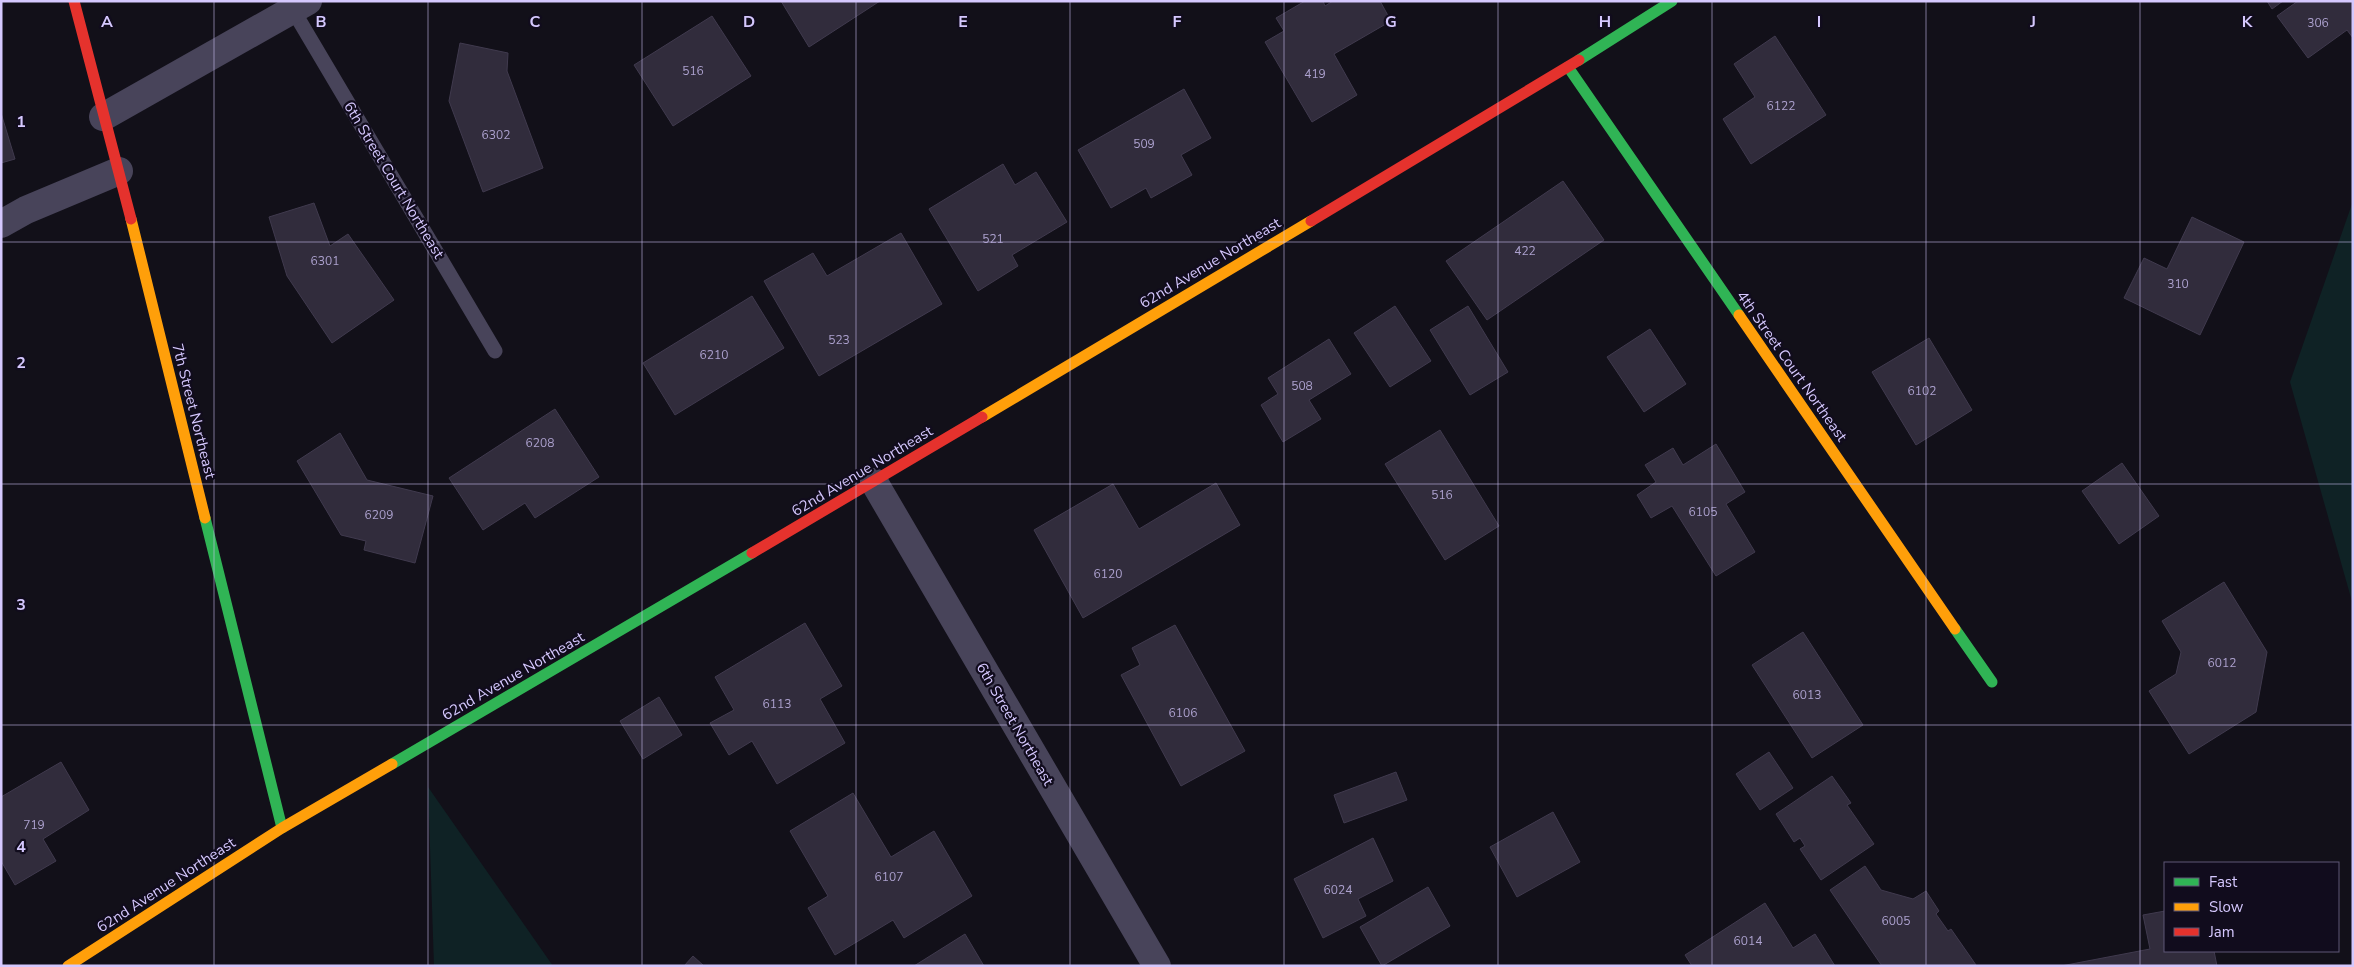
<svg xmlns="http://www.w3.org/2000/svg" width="2354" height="967" viewBox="0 0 2354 967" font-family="'Nunito Sans',sans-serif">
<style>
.green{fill:#0f2225}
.building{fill:#312c3c;stroke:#403a4e}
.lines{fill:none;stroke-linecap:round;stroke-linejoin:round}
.lane{stroke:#48445a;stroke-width:15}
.street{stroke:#48445a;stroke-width:28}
.fast{stroke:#30b455;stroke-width:11}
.slow{stroke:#ff9f0a;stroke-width:11}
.jam{stroke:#e5322d;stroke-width:11}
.grid{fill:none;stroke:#d5c8fe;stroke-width:1;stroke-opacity:0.55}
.labels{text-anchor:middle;stroke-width:4.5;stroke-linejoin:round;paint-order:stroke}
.number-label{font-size:12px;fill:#aca1ce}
.street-label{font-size:15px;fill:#d5c8fe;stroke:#110c1d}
.grid-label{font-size:16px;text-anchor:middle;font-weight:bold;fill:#d5c8fe;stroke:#110c1d;stroke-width:4.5;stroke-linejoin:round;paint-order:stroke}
</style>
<rect width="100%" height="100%" fill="#121019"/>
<g class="green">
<path d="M2353 201V605L2290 382Z"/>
<path d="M428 787 553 966H434Z"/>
</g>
<g class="building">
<path d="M781 1H880L809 47Z"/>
<path d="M1305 1H1323L1325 6 1333 1H1380L1391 21 1334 54 1357 95 1312 122 1265 42 1284 31 1276 18Z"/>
<path d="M2267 1H2283L2272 9Z"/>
<path d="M2298 1H2353V38L2347 30 2308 58 2277 16Z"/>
<path d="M712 16 751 76 673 126 634 65Z"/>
<path d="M1775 36 1826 115 1751 164 1723 119 1755 97 1734 64Z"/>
<path d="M460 43 508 53 507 71 543 168 483 192 449 101Z"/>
<path d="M1184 89 1211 138 1181 155 1192 175 1151 198 1146 188 1111 208 1078 150Z"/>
<path d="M1 113 15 159 1 163Z"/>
<path d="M1003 164 1015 185 1036 172 1067 222 1012 255 1018 266 978 291 929 209Z"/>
<path d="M1563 181 1604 240 1487 320 1446 261Z"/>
<path d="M314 203 330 246 348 234 394 300 332 343 287 276 269 217Z"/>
<path d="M2192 217 2244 242 2200 335 2124 298 2144 258 2167 269Z"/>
<path d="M901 233 942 304 819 376 764 281 813 253 827 276Z"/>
<path d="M752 296 784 348 675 415 643 363Z"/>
<path d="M1395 306 1431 361 1390 387 1354 333Z"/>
<path d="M1468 306 1508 372 1470 395 1430 330Z"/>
<path d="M1650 329 1686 384 1644 412 1607 357Z"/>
<path d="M1929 338 1972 410 1916 445 1872 372Z"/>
<path d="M1329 339 1351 374 1309 400 1321 419 1283 442 1261 405 1278 394 1268 378Z"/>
<path d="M555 409 599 477 535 518 525 503 483 530 449 478Z"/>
<path d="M1440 430 1499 526 1445 560 1385 464Z"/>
<path d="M340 433 367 480 433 496 415 563 364 550 366 541 341 535 297 461Z"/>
<path d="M1716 444 1745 492 1726 504 1755 552 1716 576 1672 506 1651 518 1637 495 1656 482 1645 465 1673 448 1683 465Z"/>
<path d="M2122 463 2159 516 2119 544 2082 491Z"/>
<path d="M1216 483 1240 525 1083 618 1034 530 1113 484 1139 529Z"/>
<path d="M2224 582 2267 652 2256 712 2189 754 2149 691 2176 674 2181 652 2162 621Z"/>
<path d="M805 623 842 686 820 699 845 743 777 784 752 741 729 755 710 723 734 710 715 677Z"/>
<path d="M1175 625 1245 751 1181 786 1121 675 1140 665 1132 648Z"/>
<path d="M1803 632 1863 725 1812 758 1752 665Z"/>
<path d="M659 697 682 735 643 759 620 721Z"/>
<path d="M1769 752 1793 788 1760 810 1736 774Z"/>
<path d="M61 762 89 810 43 839 56 861 15 885 1 861V797Z"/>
<path d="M1396 772 1407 800 1344 823 1334 795Z"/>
<path d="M1832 776 1851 803 1847 805 1874 844 1821 880 1800 849 1805 846 1800 838 1794 842 1776 814Z"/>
<path d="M853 793 891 857 934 831 972 896 904 938 893 920 835 955 808 908 828 896 790 831Z"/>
<path d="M1553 812 1580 862 1517 897 1490 847Z"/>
<path d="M1373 838 1393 881 1358 899 1366 916 1323 938 1294 879Z"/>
<path d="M1865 866 1881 890 1913 899 1926 891 1939 911 1936 914 1948 931 1951 929 1976 965 1882 966 1830 890Z"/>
<path d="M1428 887 1450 926 1382 966 1360 927Z"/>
<path d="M1765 903 1793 948 1815 934 1835 966H1692L1685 955Z"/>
<path d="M2165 911V951H2214L2217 966H2061L2150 949 2143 915Z"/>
<path d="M965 934 984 966H914Z"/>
<path d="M693 956 704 966H684Z"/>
</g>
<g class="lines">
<path class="lane" d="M293 10 495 351"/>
<g class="street">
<path d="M103 117 308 1"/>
<path d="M1 224 26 210 119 171"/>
<path d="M874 482 1157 966"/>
</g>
<g class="fast">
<path d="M1579 60 1672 1"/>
<path d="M1568 67 1739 315"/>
<path d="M205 518 282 828"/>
<path d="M1955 629 1992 682"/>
<path d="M392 764 752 553"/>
</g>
<g class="slow">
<path d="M131 219 205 518"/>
<path d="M1739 315 1955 629"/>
<path d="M982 417 1311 221"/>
<path d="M68 966 282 828 392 764"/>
</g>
<g class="jam">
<path d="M74 1 131 219"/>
<path d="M1311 221 1579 60"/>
<path d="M752 553 982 417"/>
</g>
</g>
<path class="grid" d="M214 1V966M428 1V966M642 1V966M856 1V966M1070 1V966M1284 1V966M1498 1V966M1712 1V966M1926 1V966M2140 1V966M1 242H2353M1 484H2353M1 725H2353"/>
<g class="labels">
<g class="number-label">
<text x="2318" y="27">306</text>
<text x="693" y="75">516</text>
<text x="1315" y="78">419</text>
<text x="1781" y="110">6122</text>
<text x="496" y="139">6302</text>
<text x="1144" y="148">509</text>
<text x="993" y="243">521</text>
<text x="1525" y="255">422</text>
<text x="325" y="265">6301</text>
<text x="2178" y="288">310</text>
<text x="839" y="344">523</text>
<text x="714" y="359">6210</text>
<text x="1302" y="390">508</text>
<text x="1922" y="395">6102</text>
<text x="540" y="447">6208</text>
<text x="1442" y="499">516</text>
<text x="1703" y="516">6105</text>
<text x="379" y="519">6209</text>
<text x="1108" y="578">6120</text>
<text x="2222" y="667">6012</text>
<text x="1807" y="699">6013</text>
<text x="777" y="708">6113</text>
<text x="1183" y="717">6106</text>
<text x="34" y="829">719</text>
<text x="889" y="881">6107</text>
<text x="1338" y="894">6024</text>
<text x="1896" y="925">6005</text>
<text x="1748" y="945">6014</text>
</g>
<g class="street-label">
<text transform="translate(394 180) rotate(59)" y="5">6th Street Court Northeast</text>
<text transform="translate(1210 263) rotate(-31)" y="5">62nd Avenue Northeast</text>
<text transform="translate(1792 366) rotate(55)" y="5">4th Street Court Northeast</text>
<text transform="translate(194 411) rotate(76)" y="5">7th Street Northeast</text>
<text transform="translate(862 471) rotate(-31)" y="5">62nd Avenue Northeast</text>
<text transform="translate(513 676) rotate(-30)" y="5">62nd Avenue Northeast</text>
<text transform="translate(1015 724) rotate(60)" y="5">6th Street Northeast</text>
<text transform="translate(166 885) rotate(-33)" y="5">62nd Avenue Northeast</text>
</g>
</g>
<g class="grid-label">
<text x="107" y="27">A</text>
<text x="321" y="27">B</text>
<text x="535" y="27">C</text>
<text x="749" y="27">D</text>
<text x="963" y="27">E</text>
<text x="1177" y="27">F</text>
<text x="1391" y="27">G</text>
<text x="1605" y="27">H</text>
<text x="1819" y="27">I</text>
<text x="2033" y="27">J</text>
<text x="2247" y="27">K</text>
<text x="21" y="127">1</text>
<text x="21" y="368">2</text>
<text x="21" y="610">3</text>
<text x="21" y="852">4</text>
</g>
<rect width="2354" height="967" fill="none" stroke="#d5c8fe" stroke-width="5"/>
<rect x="2164" y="862" width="175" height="90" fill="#110c1d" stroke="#5f5777"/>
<rect x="2174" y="878" width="25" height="8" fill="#30b455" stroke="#5f5777"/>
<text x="2209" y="887" font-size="15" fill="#d5c8fe">Fast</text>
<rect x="2174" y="903" width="25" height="8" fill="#ff9f0a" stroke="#5f5777"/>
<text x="2209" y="912" font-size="15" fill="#d5c8fe">Slow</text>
<rect x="2174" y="928" width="25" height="8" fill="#e5322d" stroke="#5f5777"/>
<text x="2209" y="937" font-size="15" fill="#d5c8fe">Jam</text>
</svg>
